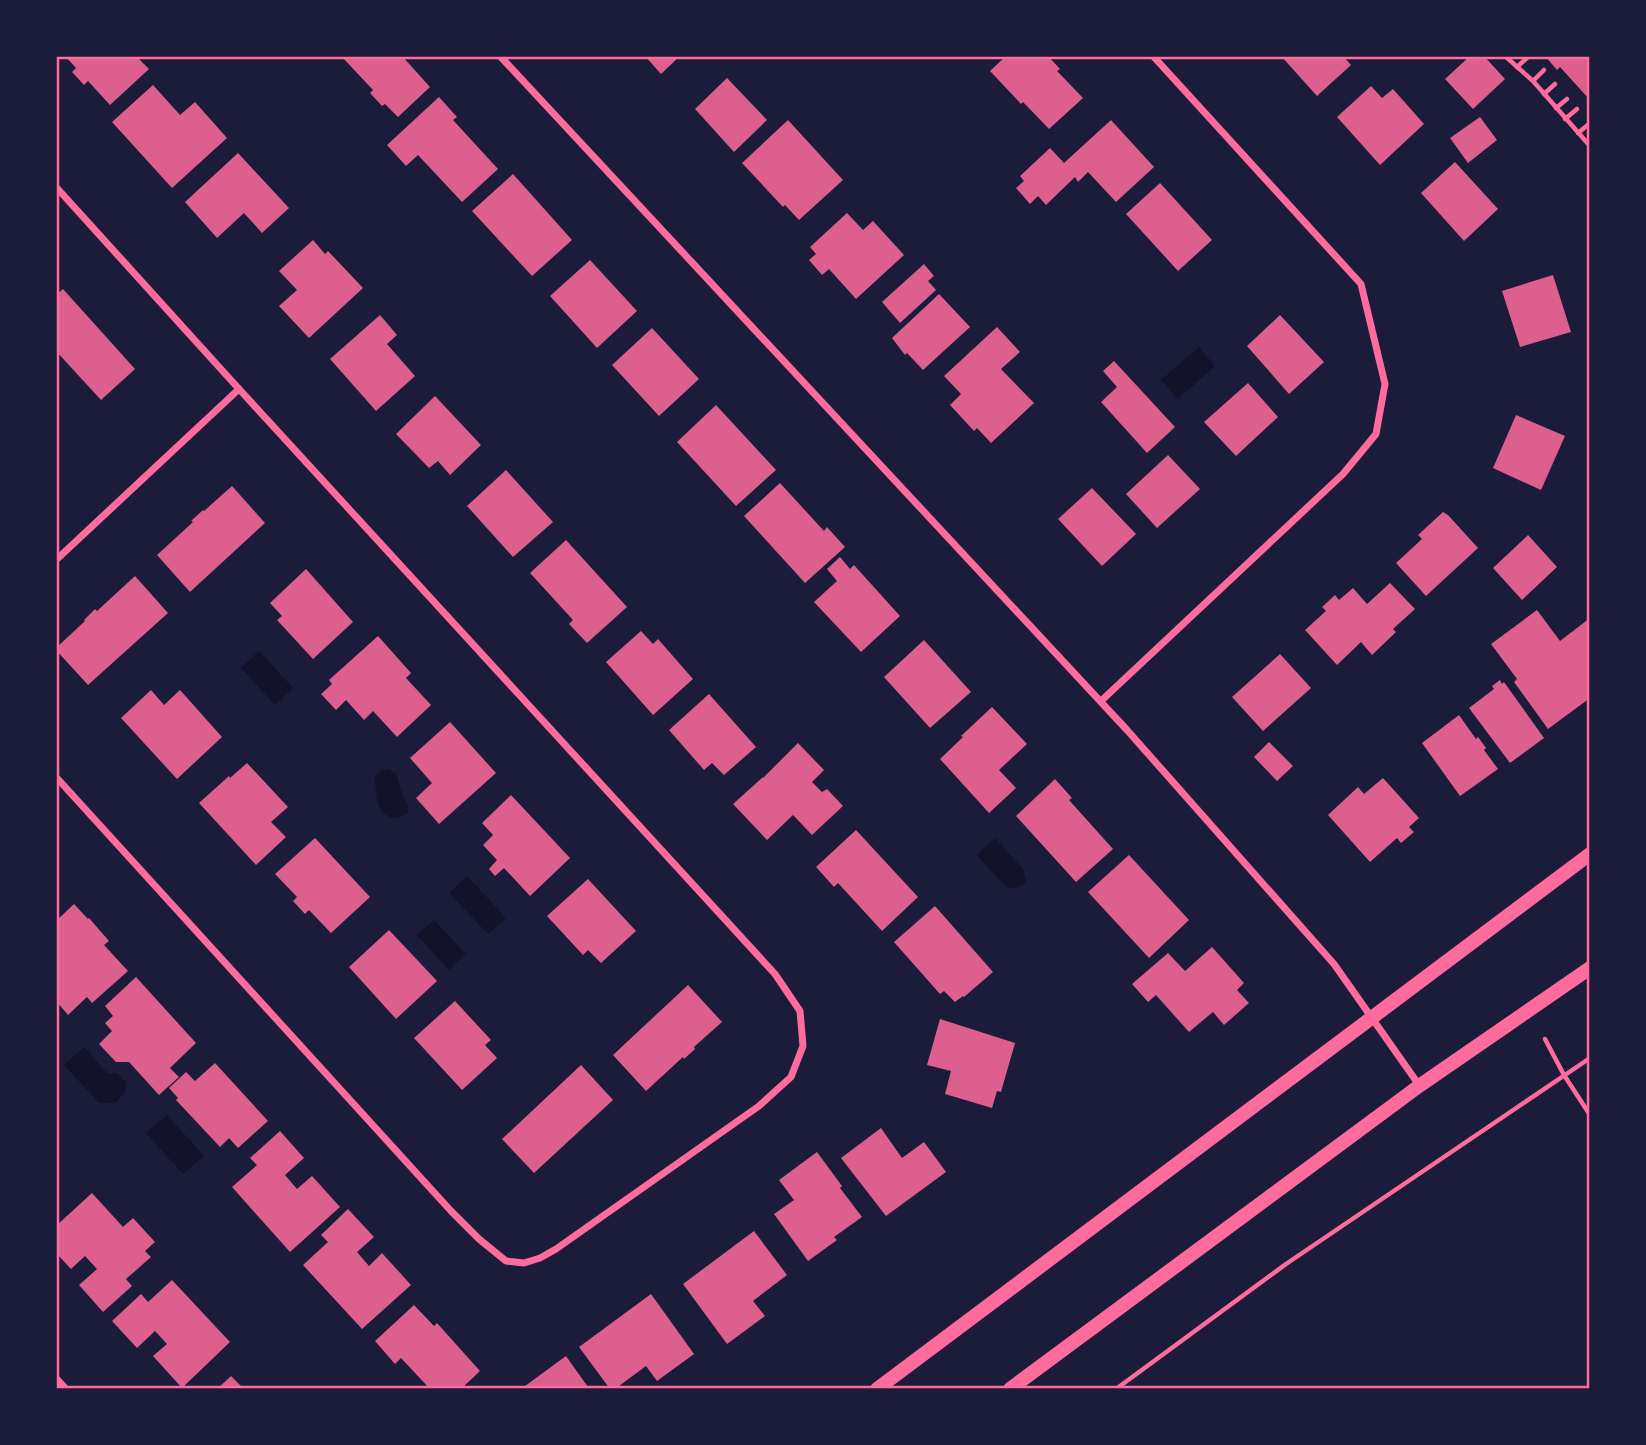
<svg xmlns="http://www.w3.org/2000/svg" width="1646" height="1445" viewBox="0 0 1646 1445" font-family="Mulish,sans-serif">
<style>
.water{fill:#12122b}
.building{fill:#dd5f8e}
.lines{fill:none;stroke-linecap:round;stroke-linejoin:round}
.path{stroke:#ff6b9d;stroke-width:4.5}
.minor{stroke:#ff6b9d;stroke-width:7}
.secondary{stroke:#ff6b9d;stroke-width:14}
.neatline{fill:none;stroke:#ff6b9d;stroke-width:2.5}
</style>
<rect width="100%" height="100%" fill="#1b1b3a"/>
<g class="water">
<path d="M1199 347 1215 366 1178 399 1161 380Z"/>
<path d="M259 651 293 688 275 705 241 668Z"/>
<path d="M388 769 396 773 402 794 408 805V813C388 826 376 810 376 790 376 786 374 783 375 779 376 772 383 771 388 769Z"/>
<path d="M995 838 1023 869 1026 882C1020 888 1012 891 1004 885L977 855Z"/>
<path d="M467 876 506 918 488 934 449 893Z"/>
<path d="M434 920 466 954 449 970 417 935Z"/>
<path d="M84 1047 108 1074 117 1073 126 1083 125 1092 115 1103H99L64 1065Z"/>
<path d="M167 1115 204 1156 183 1174 146 1133Z"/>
</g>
<g class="building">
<path d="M65 56H136L149 69 110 105 88 81 84 85 72 72 76 68Z"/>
<path d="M345 56H402L430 87 398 117 385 104 382 106 370 93 373 90 343 58Z"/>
<path d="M645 56H680L661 74Z"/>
<path d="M1006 56H1048L1060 69 1057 71 1083 98 1049 129 1023 102 1021 104 990 71Z"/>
<path d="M1281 56H1343L1351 65 1317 96Z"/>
<path d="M1470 56H1484L1505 79 1473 109 1445 79Z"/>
<path d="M1545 56H1590V100L1560 67 1557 70Z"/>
<path d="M727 78 767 120 734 152 695 109Z"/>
<path d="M153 85 180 115 195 102 227 138 172 188 112 122Z"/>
<path d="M1371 86 1382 98 1393 89 1424 124 1380 165 1337 117Z"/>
<path d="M439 97 457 117 453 120 498 169 462 202 418 155 406 166 387 145Z"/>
<path d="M1480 117 1497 140 1468 163 1450 138Z"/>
<path d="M788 120 843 180 799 220 785 205 783 207 742 163Z"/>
<path d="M1111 120 1154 167 1116 202 1088 172 1078 182 1075 177 1046 205 1038 196 1030 204 1016 188 1024 181 1020 176 1050 148 1064 163Z"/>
<path d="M238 153 289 208 262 233 244 213 217 238 185 202Z"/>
<path d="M1455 162 1498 209 1464 241 1421 193Z"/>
<path d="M513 174 572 240 532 276 472 211Z"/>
<path d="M1160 183 1212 240 1178 271 1126 214Z"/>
<path d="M847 213 863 230 873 221 904 255 856 299 829 269 822 275 809 260 816 254 810 247Z"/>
<path d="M313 240 325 254 328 251 363 288 309 338 279 306 297 290 279 271Z"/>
<path d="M590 260 637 311 597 348 550 296Z"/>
<path d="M924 264 934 276 928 281 936 290 900 323 882 302Z"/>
<path d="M1553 275 1571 332 1520 347 1502 291Z"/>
<path d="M63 289 135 369 101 400 56 351V295Z"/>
<path d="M939 294 970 327 923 370 907 353 905 355 892 338Z"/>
<path d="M380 315 397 335 387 344 415 376 376 411 330 359Z"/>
<path d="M1280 315 1324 362 1289 394 1247 346Z"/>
<path d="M997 327 1020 352 1001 369 1034 403 991 443 977 428 974 431 950 405 961 394 944 376Z"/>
<path d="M652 328 699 379 659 416 612 365Z"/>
<path d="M1114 361 1175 427 1147 453 1101 402 1117 387 1103 371Z"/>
<path d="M1248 383 1278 417 1236 456 1204 422Z"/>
<path d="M435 396 481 445 450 475 438 461 429 468 396 434Z"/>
<path d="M716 405 776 470 736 506 677 442Z"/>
<path d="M1516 415 1565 436 1541 490 1493 468Z"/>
<path d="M1168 455 1200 489 1157 528 1126 494Z"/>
<path d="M506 470 553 522 513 557 467 506Z"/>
<path d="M780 483 824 531 827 527 845 547 805 583 744 516Z"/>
<path d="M232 486 265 523 190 592 157 555 193 522 191 521 203 510 204 511Z"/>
<path d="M1092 488 1136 534 1102 566 1058 519Z"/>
<path d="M1443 512 1448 515 1478 548 1426 596 1396 563 1422 539 1418 535Z"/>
<path d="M1528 535 1557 567 1522 600 1493 568Z"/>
<path d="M566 540 627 607 587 643 569 624 573 620 530 573Z"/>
<path d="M840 557 850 569 854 565 900 616 861 652 814 602 837 581 827 569Z"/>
<path d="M306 569 353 622 313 659 277 620 282 616 270 603Z"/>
<path d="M135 576 168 613 88 685 56 650V648L85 621 84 620 95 609 97 611Z"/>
<path d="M1390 583 1415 609 1393 629 1396 632 1372 655 1361 642 1337 665 1305 630 1326 611 1322 607 1335 595 1339 600 1353 588 1367 604Z"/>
<path d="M1537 610 1560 641 1590 618V698L1548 729 1514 682 1517 679 1491 644Z"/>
<path d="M641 631 653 644 658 639 693 679 653 715 606 662Z"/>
<path d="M378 636 411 673 406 678 431 705 397 737 373 711 364 720 346 700 336 710 321 694 332 684 329 680Z"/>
<path d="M924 640 971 692 930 728 884 677Z"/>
<path d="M1280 654 1311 688 1263 731 1232 697Z"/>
<path d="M1500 680 1502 684 1504 682 1544 738 1510 763 1469 708 1494 689 1492 686Z"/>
<path d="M151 690 164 705 180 690 222 737 177 779 121 718Z"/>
<path d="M709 694 756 747 724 775 712 763 704 770 669 730Z"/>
<path d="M992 707 1027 744 999 770 1016 788 989 813 940 759 963 737 961 736Z"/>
<path d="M1459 715 1476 739 1478 737 1486 748 1484 750 1498 769 1460 796 1422 743Z"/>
<path d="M450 722 496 773 439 824 416 798 432 783 410 758Z"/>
<path d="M1269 742 1293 766 1277 781 1254 757Z"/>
<path d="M798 743 824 770 812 782 822 792 827 789 843 806 812 835 793 815 767 840 733 804 763 777V778Z"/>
<path d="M247 763 288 807 271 822 286 837 256 865 199 803 229 776 230 778Z"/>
<path d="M1383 778 1419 818 1409 827 1414 832 1401 843 1397 838 1370 862 1328 815 1358 787 1364 794Z"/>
<path d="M1055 779 1072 798 1069 800 1113 849 1076 882 1016 816Z"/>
<path d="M511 795 570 858 530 896 504 868 495 876 489 869 497 860 483 845 493 835 482 823Z"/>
<path d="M856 830 918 897 882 931 838 883 834 887 816 867Z"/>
<path d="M315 838 370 897 331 933 309 910 305 914 293 901 297 897 275 874Z"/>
<path d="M1129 855 1189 920 1149 958 1088 892Z"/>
<path d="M588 879 636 931 601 963 588 950 583 955 547 916Z"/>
<path d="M74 904 88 919 89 918 109 941 104 945 128 971 92 1003 87 997 68 1015 56 1001V921Z"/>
<path d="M935 906 993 972 964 997 963 996 955 1002 944 991 940 994 894 942Z"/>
<path d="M389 930 437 981 396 1019 349 967Z"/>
<path d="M1212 947 1244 983 1237 990 1249 1003 1224 1025 1213 1012 1189 1032 1156 995 1148 1002 1132 984 1168 953 1185 971Z"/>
<path d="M136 977 196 1043 170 1068 179 1077 159 1095 129 1062H116L99 1044 112 1031 105 1023 113 1016 105 1006Z"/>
<path d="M688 985 722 1022 694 1047 695 1049 684 1059 683 1057 646 1091 613 1055Z"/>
<path d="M455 1001 491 1040 485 1045 497 1058 462 1090 414 1038Z"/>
<path d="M940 1019 1015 1043 1001 1092 997 1091 992 1108 945 1094 951 1071 927 1065Z"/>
<path d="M215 1063 268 1121 238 1148 229 1138 220 1147 176 1100 178 1098 169 1088 186 1072 195 1081Z"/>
<path d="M581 1065 613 1100 534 1173 502 1139Z"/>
<path d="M881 1128 902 1158 924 1142 946 1172 886 1216 841 1158Z"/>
<path d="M280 1131 304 1158 285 1175 297 1189 312 1176 340 1207 290 1252 232 1187 257 1165 250 1158Z"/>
<path d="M817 1152 842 1186 840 1188 862 1217 834 1237 837 1240 808 1261 774 1214 794 1200 779 1180Z"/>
<path d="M92 1193 123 1227 133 1218 155 1242 145 1251 151 1257 126 1279 132 1286 103 1312 79 1285 97 1269 85 1256 71 1269 56 1253V1226Z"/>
<path d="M348 1209 374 1237 357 1252 369 1266 382 1253 411 1285 362 1329 303 1265 328 1242 321 1235Z"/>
<path d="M754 1231 787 1275 753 1301 765 1316 727 1344 683 1284Z"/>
<path d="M172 1280 230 1342 182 1388 153 1356 167 1344 155 1331 137 1348 112 1321 141 1294 148 1302Z"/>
<path d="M651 1294 694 1354 657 1381 646 1366 615 1389H610L579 1347Z"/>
<path d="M414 1305 434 1326 437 1323 480 1371 461 1389H430L401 1358 395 1364 375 1341Z"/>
<path d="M566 1356 588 1387 586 1389H521Z"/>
<path d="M231 1376 244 1389H217Z"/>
</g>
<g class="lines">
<g class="path">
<path d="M1505 56 1533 81 1590 146"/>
<path d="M1517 67 1529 56"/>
<path d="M1533 81 1544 70"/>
<path d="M1544 94 1555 84"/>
<path d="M1556 108 1567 99"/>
<path d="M1565 119 1577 109"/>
<path d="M1578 133 1589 124"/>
<path d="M1545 1039 1564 1075 1590 1115"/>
<path d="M1116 1389 1286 1264 1590 1058"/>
</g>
<g class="minor">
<path d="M500 56 1127 730 1334 964 1419 1085"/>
<path d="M56 187 239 389 775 974 800 1011 803 1046 791 1077 759 1106 556 1249 540 1258 524 1263 506 1261 479 1239 451 1211 56 777"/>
<path d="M56 560 239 389"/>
<path d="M1101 701 1343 474 1376 434 1385 384 1361 284 1153 56"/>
<path d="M56 1378 66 1389"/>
</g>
<g class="secondary">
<path d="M877 1389 1590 854"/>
<path d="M1010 1389 1419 1086 1590 968"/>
</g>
</g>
<rect width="1646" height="1445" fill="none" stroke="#1b1b3a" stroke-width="116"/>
<rect x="58" y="58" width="1530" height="1329" class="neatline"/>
</svg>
